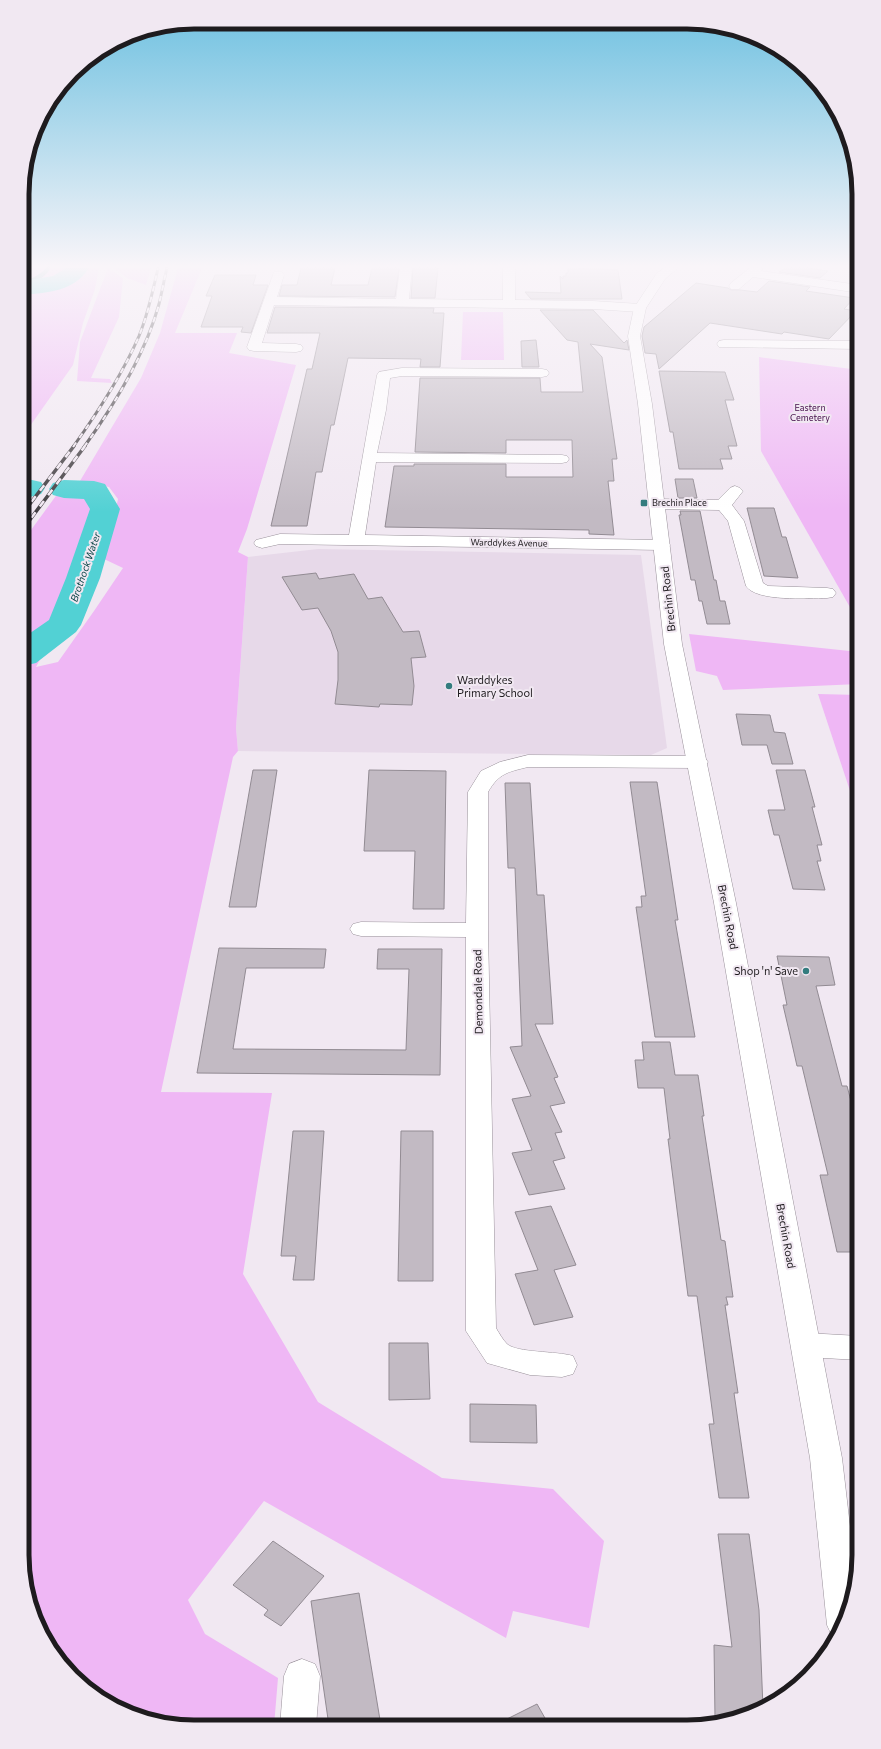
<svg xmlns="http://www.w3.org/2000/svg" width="881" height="1749" viewBox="0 0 881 1749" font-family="Commissioner,sans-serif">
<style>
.built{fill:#e7d9e9}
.green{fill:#efb7f5}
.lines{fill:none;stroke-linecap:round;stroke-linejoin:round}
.stream{stroke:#429a9d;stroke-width:4}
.river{fill:#52d1d4;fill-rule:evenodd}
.building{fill:#c2bac3;stroke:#928b93}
.minor-casing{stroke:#99919a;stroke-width:1}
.tertiary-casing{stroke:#99919a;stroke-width:1}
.minor{fill:#fff;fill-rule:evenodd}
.tertiary{fill:#fff;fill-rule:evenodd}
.rail-far1-casing{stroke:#423e42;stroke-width:3}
.rail-casing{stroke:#423e42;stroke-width:3.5}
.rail-far1{stroke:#f1e8f2;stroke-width:2;stroke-dasharray:5.5;stroke-linecap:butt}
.rail{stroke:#f1e8f2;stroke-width:2.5;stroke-dasharray:7;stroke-linecap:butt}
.poi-dot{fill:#337c7e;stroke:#f1e8f2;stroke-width:1.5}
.labels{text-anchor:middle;stroke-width:4;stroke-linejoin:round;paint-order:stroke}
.far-park-label{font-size:9px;fill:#430d49;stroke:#f1e8f2}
.far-poi-label{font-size:9px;fill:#1e1b1e;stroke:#f1e8f2;text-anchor:start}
.far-street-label{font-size:9px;fill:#1e1b1e;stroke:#f1e8f2}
.far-water-label{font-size:10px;font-style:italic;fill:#0b4647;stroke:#f1e8f2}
.street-label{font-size:11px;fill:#1e1b1e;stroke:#f1e8f2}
.poi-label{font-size:11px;fill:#1e1b1e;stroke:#f1e8f2;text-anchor:start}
.rim{fill:none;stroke:#1e1b1e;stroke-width:5}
</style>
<rect width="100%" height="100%" fill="#f1e8f2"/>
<path class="built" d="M318 549 641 555 667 748 651 755H639L238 751 236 728 248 557Z"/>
<g class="green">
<path d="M23 268H99L95 289 83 323 73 365 23 436Z"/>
<path d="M108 268 123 278 119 317 91 378 110 379 112 383 77 381 80 342Z"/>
<path d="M114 268H151L146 285 127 278Z"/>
<path d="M178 268H202L175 333H237L229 353 296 365 247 529 238 552 248 557 236 728 238 751 233 757 161 1092 272 1093 243 1274 318 1402 442 1478 553 1489 604 1541 589 1628 513 1611 506 1638 264 1501 188 1600 205 1634 278 1678 274 1726 171 1725 118 1709 81 1685 51 1651 31 1610 22 1555 23 541 58 493 88 494 97 511 58 624 36 667 58 662 94 611 123 568 104 559 118 499 109 487 80 481 141 378 160 333Z"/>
<path d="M463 312H503L504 360H461Z"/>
<path d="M759 357 859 370V623L761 451Z"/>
<path d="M689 634 859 652V684L723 690 717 676 696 671Z"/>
<path d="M818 694 859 695V818Z"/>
</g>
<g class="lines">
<path class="stream" d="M23 288C28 278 42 280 48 268"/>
<g class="river">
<path d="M66 268H89C73 292 49 292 23 295V281L53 276Z"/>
<path d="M23 478 41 482 45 488 41 494 30 497 23 496Z"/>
<path d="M64 480 94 481 105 484 120 509 100 578 81 625 76 632 36 663 23 666V638L49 620 66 578 90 509 84 499 64 498 53 495 49 489 53 483Z"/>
</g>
</g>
<g class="building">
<path d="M301 268H335L331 285H368L372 268H399L395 297 279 296 282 285H297Z"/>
<path d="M413 268H438L435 298H411Z"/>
<path d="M572 268 618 270 622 299H531L525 292 561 293 560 276 563 279V276H566V273H568V269H572Z"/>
<path d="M785 268H808L828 271 820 278 779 272Z"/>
<path d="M215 275H256L253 285H268L251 333 241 332 243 327H201L212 296H206Z"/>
<path d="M769 281 810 287 806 291 854 298 844 309 856 311 829 339 784 332 782 334 710 323 659 369 656 354 645 353 642 336 644 327 696 283 728 288 731 290H740L757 292Z"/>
<path d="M275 307 434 308 433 313H444L440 367H420L421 359 348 358 334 425H331L322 472H316L307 526H271L307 369H312L320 333H267Z"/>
<path d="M540 310H593L624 343 627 340 629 350 590 344 602 357 617 459H612L614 481H608L614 535 589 534V530L385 527 394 466H414V464H506V477H573L572 440H506V453L415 452 420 378H540L541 392H583L578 342 567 340Z"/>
<path d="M536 340 539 367H522L521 341Z"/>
<path d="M659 371 725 372 734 400H725L737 446H728L732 459H720L723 469H679L673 432H670Z"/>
<path d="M675 479H693L697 498H678Z"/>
<path d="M747 508H774L782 537H786L798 578 764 576Z"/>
<path d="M680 511H700L714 580H716L720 601H725L730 624H707L702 601H699L695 580H691L679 515H681Z"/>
<path d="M316 573 319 579 354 574 368 599 382 597 403 632 419 631 426 657 411 658 414 686 412 705 380 704 379 707 335 704 338 680V652L331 631 318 608 302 610 282 577Z"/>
<path d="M736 714 770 715 774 732 785 733 793 764H772L767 745H742Z"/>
<path d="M253 770H277L256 907H229Z"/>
<path d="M369 770 446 771 444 909H413L415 851H364Z"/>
<path d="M776 770H805L815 807H812L822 845H817L821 861H817L825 890 793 889 779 835H774L768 810H785Z"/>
<path d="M630 782H657L678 920H675L695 1037H655L636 907H642L641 896H646Z"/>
<path d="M505 783H530L537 895H544L553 1024H535L558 1077 554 1078 565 1103 550 1106 562 1132 555 1133 565 1158 553 1161 565 1189 529 1195 512 1153 532 1150 512 1099 531 1096 510 1047 522 1046 515 868H508Z"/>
<path d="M219 948 326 949 324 968H246L233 1049 406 1050 409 969H377L378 949H442L440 1075 197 1073Z"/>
<path d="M777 956 829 957 835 985 816 986 842 1086H847L859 1131V1252H837L820 1175H828L802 1066H797L790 1035 783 1005H787Z"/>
<path d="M642 1042H670L675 1075H698L704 1116H702L721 1240 725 1241 733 1297H726L728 1305H725L738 1393H734L749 1498H719L709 1424H714L697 1296H688L668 1139H670L664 1088H638L635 1060H644Z"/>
<path d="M293 1131H324L314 1280H293L296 1256H281Z"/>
<path d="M401 1131H433V1281H398Z"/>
<path d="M551 1206 576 1265 554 1270 573 1317 534 1325 515 1274 538 1270 515 1212Z"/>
<path d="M389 1343H428L430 1399 389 1400Z"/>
<path d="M470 1404 536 1405 537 1443 470 1442Z"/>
<path d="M718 1534H749L759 1610 763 1708 742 1718 730 1720 715 1718 714 1645 732 1647Z"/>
<path d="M273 1541 324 1576 281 1626 264 1615 268 1610 233 1585Z"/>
<path d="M359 1593 381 1726H329L311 1601Z"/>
<path d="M537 1704 550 1727 493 1726Z"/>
</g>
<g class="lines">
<g class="minor-casing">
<g id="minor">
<path d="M400 268H412L409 299 503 300V268H515V300L593 301 640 304 644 305 646 308 644 311 640 312 593 309 274 305 262 343 296 344 301 345 303 348 301 351 296 352 254 351 249 350 247 347 274 272H282L284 275 277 297 396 299Z"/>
<path d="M750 268H763L761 271 859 285V293L753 277 739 289H731L729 286 731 283Z"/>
<path d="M724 340 859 341V349L719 347 717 344 719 341Z"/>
<path d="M402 368 542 369 547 370 549 373 547 376 542 377 402 376 390 378 386 410 377 453 562 455 567 456 569 459 567 462 562 463 376 462 365 535 662 540 668 542 670 545 668 548 662 550 280 544 262 548 256 546 254 543 256 540 280 534 349 535 377 375 379 372Z"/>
<path d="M735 486 740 488 743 491 732 505 744 521 763 583 768 586 827 588 833 589 836 593 833 597 827 598C808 598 757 602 746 586L728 521 719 510 657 509 651 507 649 504 651 501 657 499 718 500 730 488Z"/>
<path d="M528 755 698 756 705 758 708 762 705 766 698 768 528 767C508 772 499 773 488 792V930L496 1328C499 1333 503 1340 507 1344 517 1353 557 1351 573 1356L577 1365 573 1374 562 1377 530 1375 487 1363 466 1331V937L361 936 353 934 350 929 353 924 361 922 466 923 468 792 481 771 500 762Z"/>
<path d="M806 1333 859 1336V1360L806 1357 795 1353 791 1345 795 1337Z"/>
<path d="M302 1659 315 1664 320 1676 316 1726H280L284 1676 289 1664Z"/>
</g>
</g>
<g class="tertiary-casing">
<path id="tertiary" d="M665 268H678L665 279 646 308 640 336 652 404 682 644 736 903 842 1458 856 1578 846 1621 836 1638 832 1636 827 1625 810 1458 714 903 664 644 638 404 628 336 634 308 657 273Z"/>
</g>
<use href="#minor" class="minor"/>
<use href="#tertiary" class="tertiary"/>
<g class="rail-far1-casing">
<g id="rail-far1">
<path d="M73 447C98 412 122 375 139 336 148 314 153 291 158 268"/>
<path d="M84 447C115 404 145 355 159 304 162 292 164 280 167 268"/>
</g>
</g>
<g class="rail-casing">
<g id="rail">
<path d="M23 513 74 446"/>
<path d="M23 529 85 446"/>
</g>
</g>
<use href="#rail-far1" class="rail-far1"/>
<use href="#rail" class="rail"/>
</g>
<linearGradient id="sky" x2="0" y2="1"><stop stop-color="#6cc0e0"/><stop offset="0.52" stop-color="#f9f5f9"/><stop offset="1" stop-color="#f9f5f9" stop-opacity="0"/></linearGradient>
<rect width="881" height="512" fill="url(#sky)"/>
<g class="poi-dot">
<rect x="640" y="499" width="8" height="8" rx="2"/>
<circle cx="449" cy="686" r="4"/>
<circle cx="806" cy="971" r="4"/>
</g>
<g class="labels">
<g class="far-park-label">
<text x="810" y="411">Eastern<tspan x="810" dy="10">Cemetery</tspan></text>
</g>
<g class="far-poi-label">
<text x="652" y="506">Brechin Place</text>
</g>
<g class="far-street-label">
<text transform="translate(509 543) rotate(1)" y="3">Warddykes Avenue</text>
</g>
<g class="far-water-label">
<text transform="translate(85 567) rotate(-71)" y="4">Brothock Water</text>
</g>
<g class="street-label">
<text transform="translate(668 599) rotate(-96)" y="4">Brechin Road</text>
<text transform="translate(728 917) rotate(79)" y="4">Brechin Road</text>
<text transform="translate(478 992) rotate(-91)" y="4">Demondale Road</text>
<text transform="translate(786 1236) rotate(80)" y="4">Brechin Road</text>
</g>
<g class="poi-label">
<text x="457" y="684">Warddykes<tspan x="457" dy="13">Primary School</tspan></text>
<text x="798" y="975" text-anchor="end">Shop 'n' Save</text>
</g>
</g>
<path d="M0 0H881V1749H0ZM194 29H687A165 165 0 0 1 852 194V1555A165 165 0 0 1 687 1720H194A165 165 0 0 1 29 1555V194A165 165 0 0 1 194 29Z" fill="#f1e8f2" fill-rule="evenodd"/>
<path class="rim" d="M194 29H687A165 165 0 0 1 852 194V1555A165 165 0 0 1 687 1720H194A165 165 0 0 1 29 1555V194A165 165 0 0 1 194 29Z"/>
</svg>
